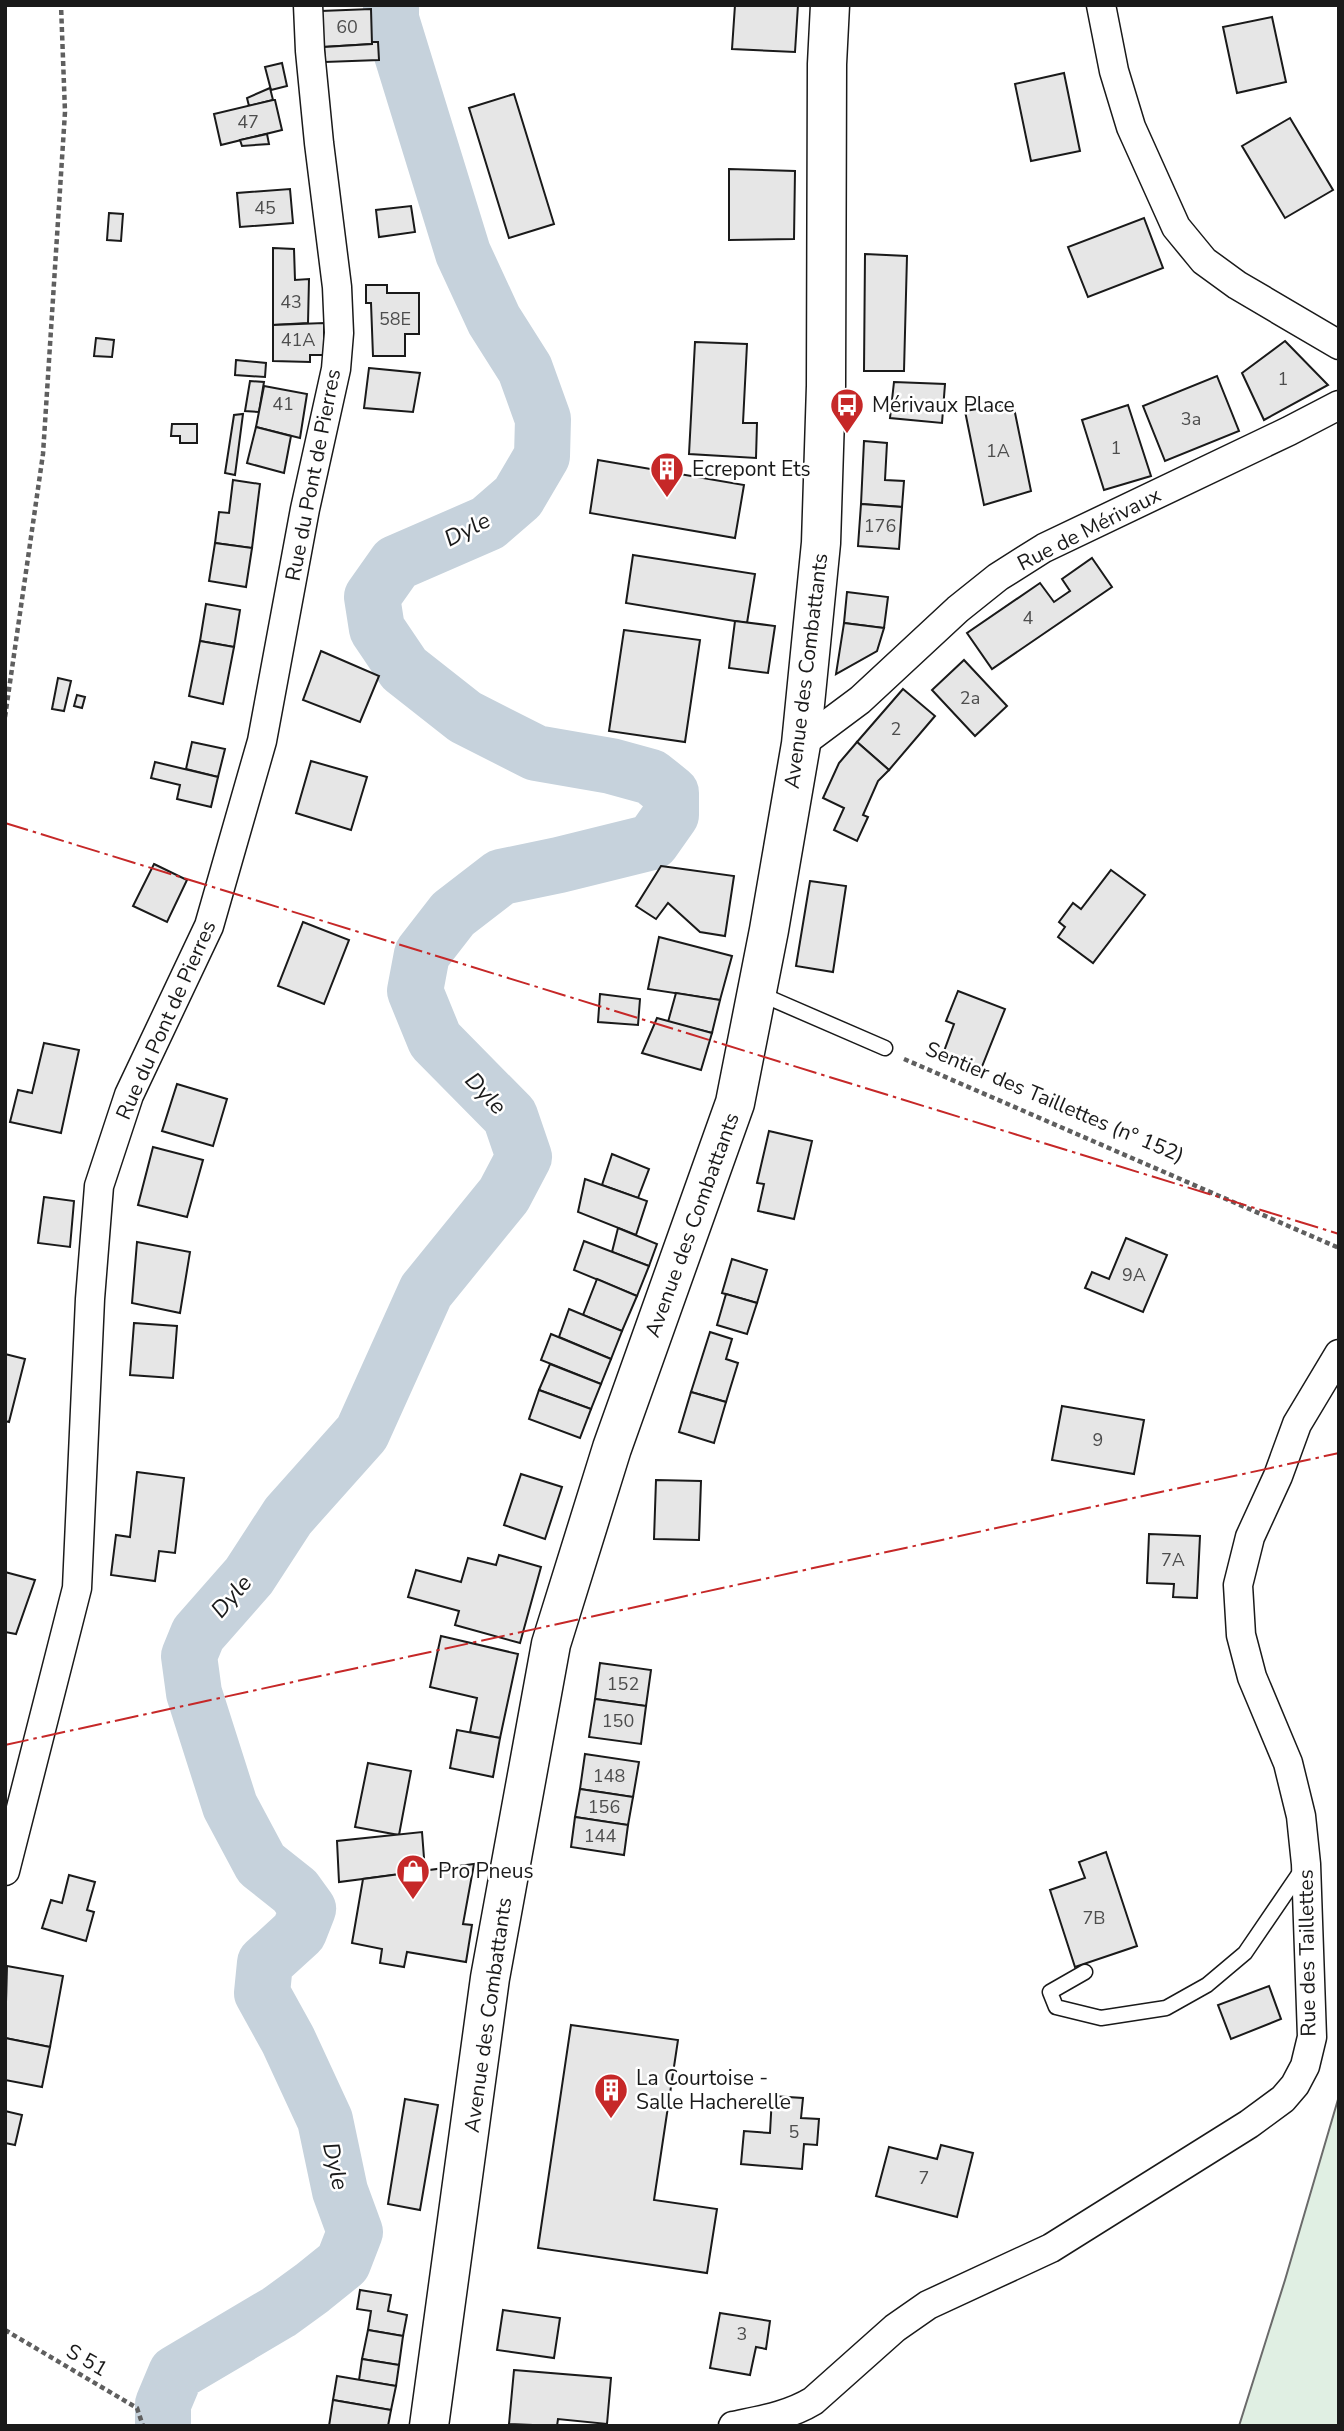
<svg xmlns="http://www.w3.org/2000/svg" width="1344" height="2431" viewBox="0 0 1344 2431" font-family="'Nunito Sans',sans-serif">
<style>
.green{fill:#e0efe3;stroke:#6a6a6a;stroke-width:2}
.lines{fill:none;stroke-linecap:round;stroke-linejoin:round}
.river{stroke:#c6d2dc;stroke-width:56}
.building{fill:#e6e6e6;stroke:#1a1a1a;stroke-width:2}
.lane-casing{stroke:#1a1a1a;stroke-width:17}
.street-casing{stroke:#1a1a1a;stroke-width:31}
.secondary-casing{stroke:#1a1a1a;stroke-width:41}
.path{stroke:#5f5f5f;stroke-width:4.5;stroke-dasharray:5 3.5;stroke-linecap:butt}
.lane{stroke:#fff;stroke-width:14}
.street{stroke:#fff;stroke-width:28}
.secondary{stroke:#fff;stroke-width:38}
.power{stroke:#c62828;stroke-width:2;stroke-dasharray:24 5 3.5 5;stroke-linecap:butt}
.labels{text-anchor:middle;stroke-width:5;stroke-linejoin:round;paint-order:stroke}
.number-label{font-size:18px;fill:#4d4d4d}
.poi-label{font-size:21px;fill:#1a1a1a;stroke:#fff;text-anchor:start}
.street-label{font-size:21px;fill:#1a1a1a;stroke:#fff}
.water-label{font-size:23px;font-style:italic;fill:#1a1a1a;stroke:#fff}
</style>
<rect width="100%" height="100%" fill="#fff"/>
<path class="green" d="M1339 2096V2426H1239L1285 2280Z"/>
<g class="lines">
<path class="river" d="M163 2426V2404L176 2373 279 2312 312 2288 343 2263 355 2232 340 2191 325 2120 288 2040 262 1993 265 1963 299 1932 308 1909 295 1891 261 1864 230 1806 194 1693 189 1656 198 1634 249 1576 288 1516 362 1433 426 1291 504 1195 524 1157 510 1116 435 1040 415 991 422 954 453 914 501 877 559 865 652 842 671 815V793L651 777 611 766 536 753 465 717 404 669 377 629 372 597 396 563 488 523 518 497 542 456 543 419 525 369 494 320 463 253 391 19V5"/>
</g>
<g class="building">
<path d="M735 5H798L795 52 732 49Z"/>
<path d="M371 9 372 44 323 47 321 11Z"/>
<path d="M1272 17 1286 82 1237 93 1223 27Z"/>
<path d="M372 42H378L379 60 325 62 324 47 372 44Z"/>
<path d="M282 63 287 86 271 90 265 67Z"/>
<path d="M1064 73 1080 151 1031 161 1015 84Z"/>
<path d="M270 88 273 100 249 106 247 98Z"/>
<path d="M514 94 554 224 509 238 469 108Z"/>
<path d="M273 100H275L282 130 221 145 214 114Z"/>
<path d="M1290 118 1333 190 1285 218 1242 146Z"/>
<path d="M267 134 269 144 242 146 240 140Z"/>
<path d="M729 169 795 171 794 239 729 240Z"/>
<path d="M290 189 293 223 240 227 237 193Z"/>
<path d="M411 206 415 232 379 237 376 210Z"/>
<path d="M109 213 123 214 121 241 107 240Z"/>
<path d="M1144 218 1163 268 1088 297 1068 247Z"/>
<path d="M273 248 294 249 295 280 309 279 308 323 273 325Z"/>
<path d="M865 254 907 256 904 371H864Z"/>
<path d="M366 285H387V293H419V334H405V356H373L371 303H366Z"/>
<path d="M324 323V355H310V362L273 361V325Z"/>
<path d="M96 338 114 340 112 357 94 356Z"/>
<path d="M1285 341 1328 385 1264 420 1242 373Z"/>
<path d="M695 342 747 344 743 423H757L756 458 689 454Z"/>
<path d="M236 360 266 363 265 377 235 375Z"/>
<path d="M369 368 420 373 413 412 364 408Z"/>
<path d="M1217 376 1239 431 1165 461 1143 406Z"/>
<path d="M250 381 264 382 259 412 245 411Z"/>
<path d="M894 382 945 384 942 423 890 418Z"/>
<path d="M264 386 307 394 300 438 256 427Z"/>
<path d="M1013 403 1031 491 984 505 965 411Z"/>
<path d="M1128 405 1151 476 1104 490 1082 420Z"/>
<path d="M243 414 235 475 225 473 234 415Z"/>
<path d="M172 424H197V443H180V436H171Z"/>
<path d="M256 427 291 436 284 473 247 463Z"/>
<path d="M864 441 887 443 885 480 904 481 902 507 861 504Z"/>
<path d="M598 460 744 485 735 538 590 513Z"/>
<path d="M233 480 260 484 252 548 215 543 219 512 229 513Z"/>
<path d="M861 504 902 507 899 549 858 546Z"/>
<path d="M215 543 252 548 246 587 209 581Z"/>
<path d="M633 555 755 574 747 623 626 603Z"/>
<path d="M1092 558 1112 587 992 669 967 633 1040 583 1054 602 1070 591 1062 579Z"/>
<path d="M847 592 888 597 884 628 844 623Z"/>
<path d="M206 604 240 610 234 647 200 641Z"/>
<path d="M735 621 775 626 768 673 729 668Z"/>
<path d="M844 623 884 628 877 651 836 674Z"/>
<path d="M624 630 700 640 685 742 609 731Z"/>
<path d="M200 641 234 647 223 704 189 696Z"/>
<path d="M321 651 379 676 360 722 303 700Z"/>
<path d="M964 660 1007 706 975 736 932 690Z"/>
<path d="M58 678 71 681 64 711 52 709Z"/>
<path d="M903 689 935 716 889 770 857 742Z"/>
<path d="M77 695 85 697 82 708 74 706Z"/>
<path d="M192 742 225 749 218 777 186 769Z"/>
<path d="M857 742 889 770 878 781 863 815 868 817 857 841 834 830 844 808 823 798 839 763Z"/>
<path d="M311 761 367 777 351 830 296 813Z"/>
<path d="M155 762 218 777 211 807 177 799 180 785 151 778Z"/>
<path d="M154 864 187 880 167 922 133 906Z"/>
<path d="M661 866 734 876 725 936 700 932 668 903 656 919 636 906Z"/>
<path d="M1111 870 1145 895 1093 963 1058 937 1065 927 1059 922 1073 903 1081 909Z"/>
<path d="M810 881 846 886 833 972 796 966Z"/>
<path d="M303 922 349 940 324 1004 278 986Z"/>
<path d="M659 937 732 956 720 1000 648 989Z"/>
<path d="M958 991 1005 1009 981 1069 943 1054 954 1024 946 1021Z"/>
<path d="M676 993 720 1000 712 1033 668 1022Z"/>
<path d="M600 994 640 999 638 1025 598 1022Z"/>
<path d="M657 1018 712 1033 701 1070 642 1053Z"/>
<path d="M44 1043 79 1050 61 1133 10 1122 18 1090 32 1093Z"/>
<path d="M177 1084 227 1099 213 1146 162 1131Z"/>
<path d="M769 1131 812 1141 794 1219 758 1211 764 1184 757 1183Z"/>
<path d="M153 1147 203 1160 187 1217 138 1205Z"/>
<path d="M612 1154 649 1169 638 1198 602 1185Z"/>
<path d="M585 1179 647 1201 636 1235 578 1212Z"/>
<path d="M44 1197 74 1201 70 1247 38 1243Z"/>
<path d="M618 1228 657 1244 649 1266 612 1252Z"/>
<path d="M1126 1238 1167 1255 1143 1312 1085 1288 1092 1272 1109 1279Z"/>
<path d="M584 1241 649 1266 637 1296 574 1270Z"/>
<path d="M137 1242 190 1252 180 1313 132 1303Z"/>
<path d="M732 1259 767 1270 757 1303 722 1293Z"/>
<path d="M597 1279 637 1296 622 1331 583 1315Z"/>
<path d="M726 1294 757 1303 747 1334 717 1325Z"/>
<path d="M569 1309 622 1331 611 1359 559 1337Z"/>
<path d="M134 1323 177 1326 173 1378 130 1375Z"/>
<path d="M710 1332 732 1339 726 1359 738 1363 726 1402 691 1392Z"/>
<path d="M551 1334 611 1359 601 1384 541 1360Z"/>
<path d="M5 1354 25 1359 9 1422 5 1421Z"/>
<path d="M550 1364 601 1384 591 1409 539 1390Z"/>
<path d="M539 1390 591 1409 580 1438 529 1419Z"/>
<path d="M691 1392 726 1402 714 1443 679 1432Z"/>
<path d="M1062 1406 1144 1420 1134 1474 1052 1460Z"/>
<path d="M137 1472 184 1478 175 1553 159 1551 155 1581 111 1575 116 1535 130 1537Z"/>
<path d="M521 1474 562 1487 545 1539 504 1525Z"/>
<path d="M656 1480 701 1481 699 1540 654 1539Z"/>
<path d="M1149 1534 1200 1536 1197 1598 1173 1597 1174 1584 1147 1583Z"/>
<path d="M499 1555 541 1567 520 1643 455 1625 459 1611 408 1597 416 1570 461 1582 468 1558 496 1565Z"/>
<path d="M5 1572 35 1580 16 1634 5 1632Z"/>
<path d="M441 1636 518 1654 500 1738 470 1732 477 1698 430 1687Z"/>
<path d="M600 1663 651 1670 646 1706 595 1699Z"/>
<path d="M595 1699 646 1706 641 1744 589 1737Z"/>
<path d="M457 1730 500 1738 493 1777 450 1768Z"/>
<path d="M585 1754 639 1762 633 1797 580 1789Z"/>
<path d="M368 1763 411 1771 399 1835 355 1827Z"/>
<path d="M580 1789 633 1797 628 1825 575 1817Z"/>
<path d="M575 1817 628 1825 624 1855 571 1847Z"/>
<path d="M422 1832 425 1871 339 1882 337 1841Z"/>
<path d="M1106 1852 1137 1946 1075 1967 1050 1890 1085 1878 1079 1862Z"/>
<path d="M474 1864 463 1924 472 1925 466 1962 407 1952 404 1967 380 1963 382 1949 352 1943 363 1879Z"/>
<path d="M69 1875 95 1882 87 1910 94 1912 86 1941 42 1928 51 1900 62 1903Z"/>
<path d="M7 1966 63 1976 50 2047 5 2038Z"/>
<path d="M1269 1986 1281 2019 1231 2039 1218 2005Z"/>
<path d="M571 2025 678 2040 654 2200 717 2209 707 2273 538 2248Z"/>
<path d="M5 2038 50 2047 42 2087 5 2080Z"/>
<path d="M772 2096 803 2098 801 2118 819 2119 817 2145 804 2144 802 2169 741 2164 744 2131 770 2133Z"/>
<path d="M405 2099 438 2105 420 2210 388 2204Z"/>
<path d="M5 2111 22 2115 15 2145 5 2143Z"/>
<path d="M941 2145 973 2153 957 2217 876 2196 889 2147 937 2159Z"/>
<path d="M360 2290 391 2295 388 2311 407 2315 403 2336 368 2330 371 2311 357 2309Z"/>
<path d="M503 2310 560 2318 554 2358 497 2350Z"/>
<path d="M720 2313 770 2321 766 2349 756 2347 750 2375 710 2368Z"/>
<path d="M368 2330 403 2336 399 2365 362 2359Z"/>
<path d="M362 2359 399 2365 396 2386 359 2380Z"/>
<path d="M514 2370 611 2378 607 2424 558 2419 557 2426 509 2424Z"/>
<path d="M337 2376 396 2386 391 2410 333 2400Z"/>
<path d="M333 2400 391 2410 388 2426H329Z"/>
</g>
<g class="lines">
<g class="lane-casing">
<g id="lane">
<path d="M758 993 885 1048"/>
<path d="M1085 1972 1050 1992 1056 2007 1101 2018 1166 2008 1207 1985 1245 1953 1303 1868"/>
</g>
</g>
<g class="street-casing">
<g id="street">
<path d="M1101 5 1114 71 1131 127 1176 227 1204 261 1237 285 1339 345"/>
<path d="M801 744 860 700 958 609 998 577 1044 548 1289 431 1339 405"/>
<path d="M5 1871 77 1588 90 1299 99 1186 129 1095 209 926 262 741 305 509 336 369 339 333 337 287 319 143 310 51 308 5"/>
<path d="M733 2426C761 2420 788 2416 813 2401L895 2328 928 2305 1051 2248 1249 2124 1283 2099 1295 2085 1305 2066 1312 2037 1306 1864 1301 1816 1288 1763 1252 1677 1241 1635 1238 1585 1250 1537 1278 1476 1297 1424 1339 1354"/>
</g>
</g>
<g class="secondary-casing">
<path id="secondary" d="M429 2426 490 1978 551 1644 612 1448 735 1103 769 930 801 744 821 543 826 386 827 64 830 5"/>
</g>
<g class="path">
<path d="M5 717 43 454 65 112 61 5"/>
<path d="M904 1059 1339 1248"/>
<path d="M5 2330 137 2408 143 2426"/>
</g>
<use href="#lane" class="lane"/>
<use href="#street" class="street"/>
<use href="#secondary" class="secondary"/>
<g class="power">
<path d="M5 823 1339 1234"/>
<path d="M5 1745 1339 1453"/>
</g>
</g>
<defs>
<g id="bus-pin" transform="scale(1.75)"><path d="M0 17L-7.5 6A9.5 9.5 0 1 1 7.5 6Z" fill="#c62828" stroke="#fff"/><path d="M-5-6H5V4H4V6H2V4H-2V6H-4V4H-5ZM-3.5-4V0h7V-4ZM-3.5 1.2v1.5H-2V1.2ZM2 1.2v1.5H3.5V1.2Z" fill="#fff"/></g>
<g id="building-pin" transform="scale(1.75)"><path d="M0 17L-7.5 6A9.5 9.5 0 1 1 7.5 6Z" fill="#c62828" stroke="#fff"/><path d="M-4-6H4V6H1V3H-1V6H-4ZM-2.5-4.3h1.7v1.8h-1.7ZM.8-4.3h1.7v1.8H.8ZM-2.5-1h1.7V.8h-1.7ZM.8-1h1.7V.8H.8Z" fill="#fff"/></g>
<g id="shop-pin" transform="scale(1.75)"><path d="M0 17L-7.5 6A9.5 9.5 0 1 1 7.5 6Z" fill="#c62828" stroke="#fff"/><path d="M-5-2.5h2.3a2.7 3.5 0 0 1 5.4 0H5L5.5 6h-11ZM-1.5-2.5h3a1.5 2.3 0 0 0-3 0Z" fill="#fff"/></g>
</defs>
<g fill-rule="evenodd">
<use href="#bus-pin" x="847" y="405"/>
<use href="#building-pin" x="667" y="469"/>
<use href="#shop-pin" x="413" y="1871"/>
<use href="#building-pin" x="611" y="2090"/>
</g>
<g class="labels">
<g class="number-label">
<text x="347" y="33">60</text>
<text x="248" y="128">47</text>
<text x="265" y="214">45</text>
<text x="291" y="308">43</text>
<text x="395" y="325">58E</text>
<text x="298" y="346">41A</text>
<text x="1283" y="385">1</text>
<text x="283" y="410">41</text>
<text x="1191" y="425">3a</text>
<text x="1116" y="454">1</text>
<text x="998" y="457">1A</text>
<text x="880" y="532">176</text>
<text x="1028" y="624">4</text>
<text x="970" y="704">2a</text>
<text x="896" y="735">2</text>
<text x="1134" y="1281">9A</text>
<text x="1098" y="1446">9</text>
<text x="1173" y="1566">7A</text>
<text x="623" y="1690">152</text>
<text x="618" y="1727">150</text>
<text x="609" y="1782">148</text>
<text x="604" y="1813">156</text>
<text x="600" y="1842">144</text>
<text x="1094" y="1924">7B</text>
<text x="794" y="2138">5</text>
<text x="924" y="2184">7</text>
<text x="742" y="2340">3</text>
</g>
<g class="poi-label">
<text x="872" y="412">Mérivaux Place</text>
<text x="692" y="476">Ecrepont Ets</text>
<text x="438" y="1878">Pro Pneus</text>
<text x="636" y="2085">La Courtoise -<tspan x="636" dy="24">Salle Hacherelle</tspan></text>
</g>
<g class="street-label">
<text transform="translate(313 475) rotate(-79)" y="7">Rue du Pont de Pierres</text>
<text transform="translate(1089 529) rotate(-27)" y="7">Rue de Mérivaux</text>
<text transform="translate(806 671) rotate(-83)" y="7">Avenue des Combattants</text>
<text transform="translate(166 1020) rotate(-66)" y="7">Rue du Pont de Pierres</text>
<text transform="translate(1055 1102) rotate(23)" y="7">Sentier des Taillettes (n° 152)</text>
<text transform="translate(692 1225) rotate(-70)" y="7">Avenue des Combattants</text>
<text transform="translate(1307 1953) rotate(-91)" y="7">Rue des Taillettes</text>
<text transform="translate(488 2015) rotate(-82)" y="7">Avenue des Combattants</text>
<text transform="translate(87 2360) rotate(30)" y="7">S 51</text>
</g>
<g class="water-label">
<text transform="translate(467 529) rotate(-27)" y="8">Dyle</text>
<text transform="translate(486 1093) rotate(46)" y="8">Dyle</text>
<text transform="translate(231 1596) rotate(-49)" y="8">Dyle</text>
<text transform="translate(336 2166) rotate(77)" y="8">Dyle</text>
</g>
</g>
<rect width="1344" height="2431" fill="none" stroke="#1a1a1a" stroke-width="14"/>
</svg>
